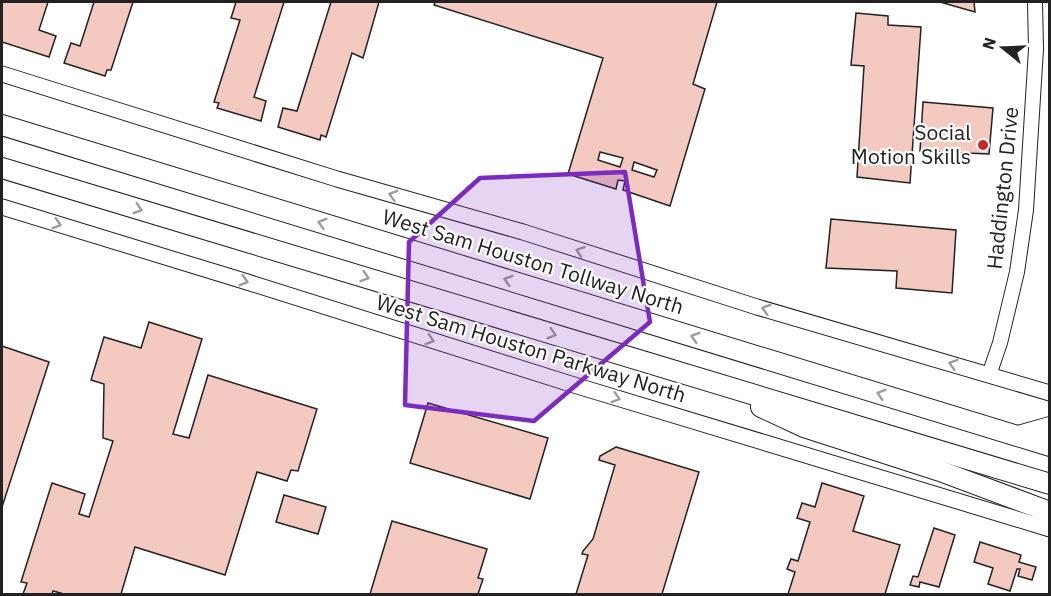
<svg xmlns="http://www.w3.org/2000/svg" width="1051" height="596" viewBox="0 0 1051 596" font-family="'IBM Plex Sans',sans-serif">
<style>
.building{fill:#f3c9c0;stroke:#222;stroke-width:1.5;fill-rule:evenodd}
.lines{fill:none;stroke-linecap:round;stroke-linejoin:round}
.tertiary-casing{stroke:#222;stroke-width:16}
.secondary-casing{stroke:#222;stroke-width:17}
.motorway-casing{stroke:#222;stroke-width:22}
.tertiary{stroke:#fff;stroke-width:14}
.secondary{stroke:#fff;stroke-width:15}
.motorway{stroke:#fff;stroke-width:20}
.oneway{stroke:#9c9c9c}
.marked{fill:#7b2cbf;fill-opacity:0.2;stroke:#7b2cbf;stroke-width:4.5;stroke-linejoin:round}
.poi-dot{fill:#c62828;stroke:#fff;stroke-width:2}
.labels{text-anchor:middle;stroke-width:4.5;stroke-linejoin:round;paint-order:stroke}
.poi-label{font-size:21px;fill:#222;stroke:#fff;text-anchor:end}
.street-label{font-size:21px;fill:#222;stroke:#fff}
</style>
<rect width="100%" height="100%" fill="#fff"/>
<g class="building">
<path d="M2 2H48L39 30 56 36 49 57 2 42Z"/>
<path d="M94 2H133L111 70H107L105 76 64 63 71 43 80 46Z"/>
<path d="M236 2H284L254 97 266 101 261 121 217 108 219 103 214 102 240 20 231 18Z"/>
<path d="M331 2H379L363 58 352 53 326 137 321 135 320 140 278 127 283 108 297 111Z"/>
<path d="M435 2H717L693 84 705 89 670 206 623 190 625 181 618 180 616 189 568 174 603 58 434 5ZM600 152 623 158 620 167 598 160ZM634 162 657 170 654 177 632 170Z"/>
<path d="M940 2H974L975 12Z"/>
<path d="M856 13 888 16V25L921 27 910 183 857 177 864 66 851 65Z"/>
<path d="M923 102 993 108 989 154 920 151Z"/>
<path d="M831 219 956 230 952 293 896 288 897 271 826 268Z"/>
<path d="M149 322 202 339 173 434 189 438 208 375 317 409 298 471 291 470 287 481 257 472 225 575 135 547 121 594H64L53 591 52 594H23L27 583 21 582 52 483 85 494 79 514 89 517 113 441 103 438 104 384 91 380 104 337 141 348Z"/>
<path d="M2 346 49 362 2 507Z"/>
<path d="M428 403 548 438 530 499 410 463Z"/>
<path d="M616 447 699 472 662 594H576L588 555 582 554 583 551 593 539 615 465 599 460 600 456Z"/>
<path d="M822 483 864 496 853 531 900 545 885 594H788L795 572 787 569 791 559 798 561 810 522 797 518 802 503 815 507Z"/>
<path d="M284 495 326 507 318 534 276 522Z"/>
<path d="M392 521 487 549 478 578 483 579 478 594H370Z"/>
<path d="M934 528 955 535 939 587 920 582 919 587 910 585 913 576 918 577Z"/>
<path d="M980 542 1021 555 1019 562 1036 567 1032 580 1018 576 1020 569H1017L1010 591 988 584 993 568 974 562Z"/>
</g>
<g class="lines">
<g class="tertiary-casing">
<path id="tertiary" d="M989 375 1000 343 1017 272 1026 210 1036 49 1035 2"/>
</g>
<g class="secondary-casing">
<g id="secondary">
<path d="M2 74 337 179 523 232 757 307 1050 393"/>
<path d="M2 207 244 281 574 385 1050 529"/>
</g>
</g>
<g class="motorway-casing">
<g id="motorway">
<path d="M2 125 1050 446"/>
<path d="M2 168 1050 484"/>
<path d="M761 407 804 427 940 471 1050 512"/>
<path d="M1018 436 1050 427"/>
</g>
</g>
<use href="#tertiary" class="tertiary"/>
<use href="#secondary" class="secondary"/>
<use href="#motorway" class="motorway"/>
</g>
<defs><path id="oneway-chevron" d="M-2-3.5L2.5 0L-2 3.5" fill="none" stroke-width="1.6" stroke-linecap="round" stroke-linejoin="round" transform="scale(1.5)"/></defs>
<g class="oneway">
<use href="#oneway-chevron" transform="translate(393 195) rotate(-164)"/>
<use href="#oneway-chevron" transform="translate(138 209) rotate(17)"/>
<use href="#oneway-chevron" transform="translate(322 223) rotate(-163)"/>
<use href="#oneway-chevron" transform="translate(57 224) rotate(17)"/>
<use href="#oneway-chevron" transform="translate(580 251) rotate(-161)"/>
<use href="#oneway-chevron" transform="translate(365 277) rotate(17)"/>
<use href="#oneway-chevron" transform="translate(508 280) rotate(-163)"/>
<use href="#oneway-chevron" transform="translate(244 281) rotate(17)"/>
<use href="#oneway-chevron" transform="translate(766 309) rotate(-164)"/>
<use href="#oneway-chevron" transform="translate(552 334) rotate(17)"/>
<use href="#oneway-chevron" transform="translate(695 337) rotate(-163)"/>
<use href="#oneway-chevron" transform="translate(430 340) rotate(18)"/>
<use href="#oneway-chevron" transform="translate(953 364) rotate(-163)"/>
<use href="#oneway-chevron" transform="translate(881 394) rotate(-163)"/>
<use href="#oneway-chevron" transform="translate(616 398) rotate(17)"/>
</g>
<path class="marked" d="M625 172 650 322 534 421 405 405 409 242 480 178Z"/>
<circle class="poi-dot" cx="983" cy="145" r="6"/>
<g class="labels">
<g class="poi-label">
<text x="971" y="140">Social<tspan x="971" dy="24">Motion Skills</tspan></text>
</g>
<g class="street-label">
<text transform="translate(1003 188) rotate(-84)" y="7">Haddington Drive</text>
<text transform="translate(533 262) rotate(17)" y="7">West Sam Houston Tollway North</text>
<text transform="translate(531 349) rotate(17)" y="7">West Sam Houston Parkway North</text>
</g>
</g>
<rect width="1051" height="596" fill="none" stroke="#222222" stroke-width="6"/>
<g transform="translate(1003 48) rotate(288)" stroke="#ffffff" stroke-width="4.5" paint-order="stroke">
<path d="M0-4.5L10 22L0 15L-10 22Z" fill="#222222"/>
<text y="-9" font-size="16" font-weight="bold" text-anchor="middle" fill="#222222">N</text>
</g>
</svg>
